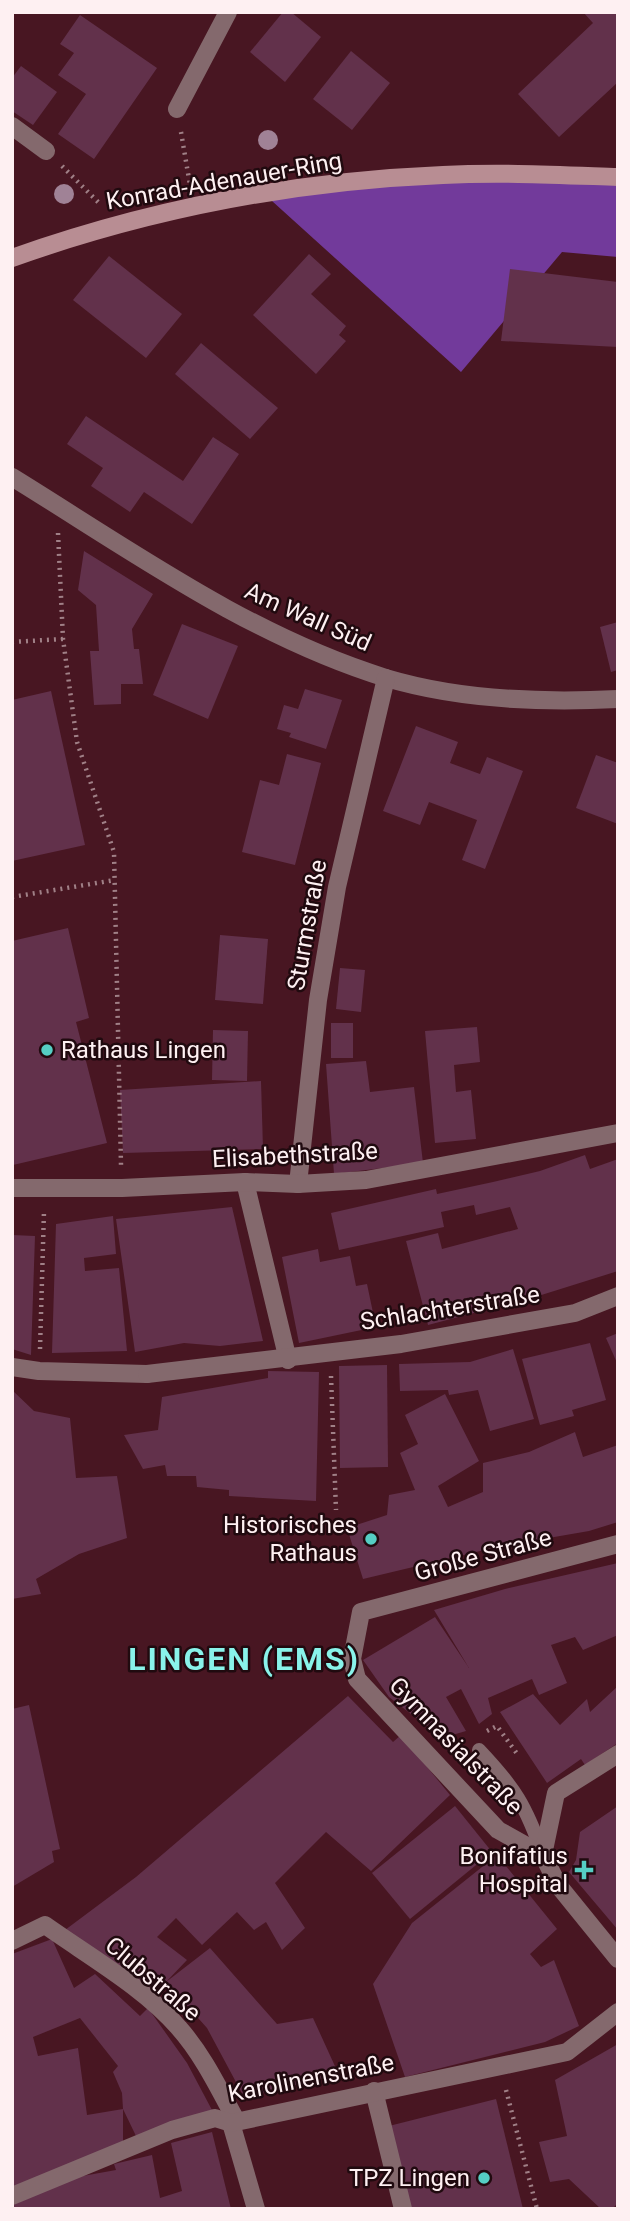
<svg xmlns="http://www.w3.org/2000/svg" width="630" height="2221" viewBox="0 0 630 2221" font-family="Roboto,sans-serif">
<style>
.forest{fill:#723a9b}
.building{fill:#62314b;fill-rule:evenodd}
.lines{fill:none;stroke-linecap:round;stroke-linejoin:round}
.path{stroke:#a08087;stroke-width:4.5;stroke-dasharray:2 5;stroke-linecap:butt}
.service{stroke:#84696d;stroke-width:14}
.pedestrian{stroke:#84696d;stroke-width:18}
.minor{stroke:#84696d;stroke-width:18}
.secondary{stroke:#b88d93;stroke-width:18}
.tree{fill:#a08296}
.poi-dot{fill:#55cec4;stroke:#200a0f;stroke-width:2.5}
.labels{text-anchor:middle;stroke-width:5;stroke-linejoin:round;paint-order:stroke}
.street-label{font-size:24px;fill:#fef0f2;stroke:#200a0f}
.poi-label{font-size:24px;fill:#fef0f2;stroke:#200a0f;text-anchor:end}
.district-label{font-size:32px;font-weight:bold;letter-spacing:2px;fill:#89f3ea;stroke:#200a0f}
</style>
<rect width="100%" height="100%" fill="#481622"/>
<path class="forest" d="M618 177V257L562 252 461 372 272 201 309 186Z"/>
<g class="building">
<path d="M283 12H291L321 37 285 82 250 52Z"/>
<path d="M583 12H618V82L559 137 518 94 593 23Z"/>
<path d="M80 15 157 68 94 159 58 134 86 94 58 75 74 53 60 44Z"/>
<path d="M351 51 390 83 352 130 313 99Z"/>
<path d="M21 66 57 92 33 125 12 111V78Z"/>
<path d="M309 254 331 274 311 294 346 326 339 335 346 341 316 374 253 315Z"/>
<path d="M109 256 182 314 146 358 73 300Z"/>
<path d="M510 269 618 282V347L501 341Z"/>
<path d="M201 343 278 408 250 439 175 374Z"/>
<path d="M86 416 183 481 213 437 239 454 192 524 144 492 130 512 91 486 103 468 67 444Z"/>
<path d="M84 551 153 594 132 629 134 649H139L143 684H121V704L94 705 90 651H99L96 605 78 590Z"/>
<path d="M618 622V670L611 672 600 627Z"/>
<path d="M182 624 238 646 208 719 153 695Z"/>
<path d="M305 689 342 700 326 749 289 737 291 733 277 729 284 705 298 709Z"/>
<path d="M51 691 85 845 12 861V700Z"/>
<path d="M416 726 458 742 450 763 480 774 487 757 523 771 485 869 462 860 477 820 429 802 420 825 383 811Z"/>
<path d="M287 754 321 763 295 865 242 852 260 780 279 785Z"/>
<path d="M596 755 618 763V824L576 808Z"/>
<path d="M68 928 89 1018 76 1022 107 1143 13 1165 12 941Z"/>
<path d="M220 935 268 939 263 1004 215 1000Z"/>
<path d="M340 968 365 970 361 1012 336 1009Z"/>
<rect x="331" y="1023" width="22" height="35"/>
<path d="M477 1027 480 1062 454 1065 456 1092 471 1090 476 1139 435 1143 425 1031Z"/>
<path d="M213 1030 248 1031 247 1081 212 1080Z"/>
<path d="M366 1061 370 1092 414 1087 423 1163 334 1174 326 1064Z"/>
<path d="M261 1081 263 1149 123 1153 120 1090Z"/>
<path d="M585 1155 590 1169 618 1159V1271L535 1297 428 1325 406 1241 438 1233 442 1249 518 1229 510 1207 476 1215 474 1205 441 1212 444 1227 339 1250 331 1213 436 1189 437 1194 493 1182 540 1171Z"/>
<path d="M232 1207 263 1341 220 1346 184 1343 135 1352 116 1219Z"/>
<path d="M113 1216 116 1254 84 1258 85 1271 119 1268 127 1351 52 1353 56 1224Z"/>
<path d="M12 1235 35 1236 31 1355 12 1349Z"/>
<path d="M318 1249 320 1262 350 1256 356 1286 367 1284 376 1327 299 1343 282 1257Z"/>
<path d="M618 1333V1365L606 1338Z"/>
<path d="M590 1343 606 1400 572 1410 574 1416 540 1425 522 1359Z"/>
<path d="M513 1349 534 1419 490 1431 478 1390 449 1395 448 1390 400 1391 399 1364 470 1362Z"/>
<path d="M387 1365 388 1467 340 1468 339 1366Z"/>
<path d="M268 1371 319 1372 316 1501 229 1496V1490L197 1487 196 1476H167L165 1465 143 1469 124 1435 158 1430 162 1397 268 1378Z"/>
<path d="M12 1390 34 1411 70 1418 76 1478 117 1476 127 1538 79 1554 36 1579 41 1594 12 1599Z"/>
<path d="M445 1394 479 1461 438 1486 448 1507 483 1492V1463L529 1452 575 1432 583 1457 618 1445V1522L589 1531 497 1547 363 1579 347 1528 387 1515 389 1495 415 1490 400 1453 418 1444 405 1415Z"/>
<path d="M618 1563V1635L583 1650 575 1637 551 1645 567 1683 539 1695 532 1679 488 1698 492 1714 479 1724 461 1689 446 1697 466 1731 442 1738 389 1697 363 1660 435 1617 469 1668 434 1610 505 1589Z"/>
<path d="M618 1686V1743L585 1765 581 1759 547 1783 500 1712 533 1694 560 1725 587 1699 590 1712Z"/>
<path d="M348 1696 393 1742 401 1735 450 1795 371 1871 326 1832 275 1883 305 1928 282 1950 266 1922 254 1930 237 1912 202 1945 176 1918 157 1937 187 1960 166 1982 210 1948 277 2024 313 2018 339 2075 244 2097 207 2028 166 1982 152 1996 65 1930 136 1877Z"/>
<path d="M29 1705 60 1849 52 1851 54 1862 12 1887V1709Z"/>
<path d="M455 1806 492 1852 410 1919 372 1873Z"/>
<path d="M618 1806V1930L569 1872 576 1860 580 1832Z"/>
<path d="M497 1855 557 1929 530 1954 541 1967 554 1960 579 2026 545 2042 405 2077 373 1984 412 1923Z"/>
<path d="M52 1939 74 1988 95 1974 140 2016 148 2008 187 2063 212 2110 136 2136 123 2109V2143L12 2188V1954ZM80 2018 118 2066 113 2072 122 2093 123 2109 87 2115 78 2048 38 2056 33 2037Z"/>
<path d="M618 2044V2203L612 2209H601L569 2179 550 2182 539 2142 567 2136 555 2080Z"/>
<path d="M496 2099 523 2209H405L385 2127Z"/>
<path d="M212 2132 231 2209H12V2205L77 2177 116 2170 114 2164 152 2155 160 2198 182 2191 171 2143Z"/>
</g>
<g class="lines">
<g class="path">
<path d="M181 132 190 185"/>
<path d="M62 166 100 204"/>
<path d="M58 533 63 639 77 742 114 852 121 1165"/>
<path d="M12 642 63 639"/>
<path d="M12 897 115 880"/>
<path d="M40 1349 44 1211"/>
<path d="M331 1376 336 1510"/>
<path d="M487 1731 497 1726 518 1755"/>
<path d="M506 2090 537 2209"/>
</g>
<path class="service" d="M479 1750C515 1788 526 1806 543 1855"/>
<g class="pedestrian">
<path d="M12 1367 39 1371 147 1374"/>
<path d="M543 1855 498 1830 357 1679 352 1659 361 1612 618 1544"/>
<path d="M12 1941 45 1925C87 1955 145 1988 179 2028 203 2055 219 2089 236 2120"/>
<path d="M374 2091 403 2209"/>
<path d="M231 2123 256 2209"/>
</g>
<g class="minor">
<path d="M177 109 228 12"/>
<path d="M12 126 46 151"/>
<path d="M12 477C132 551 250 636 386 678 460 700 541 703 618 699"/>
<path d="M245 1182 288 1360"/>
<path d="M298 1184 318 1000 337 887 386 678"/>
<path d="M12 1188H122L245 1182 298 1184 366 1180 618 1133"/>
<path d="M147 1374 401 1344 575 1313 618 1296"/>
<path d="M618 1754 556 1793 543 1855 558 1885 618 1959"/>
<path d="M12 2196 172 2130 215 2118 231 2123 567 2052 618 2012"/>
</g>
<path class="secondary" d="M12 258C150 209 297 181 443 175 501 172 560 175 618 177"/>
</g>
<g class="tree">
<circle cx="268" cy="140" r="10"/>
<circle cx="64" cy="194" r="10"/>
</g>
<g class="poi-dot">
<circle cx="47" cy="1050" r="7"/>
<circle cx="371" cy="1539" r="7"/>
<path d="M580.5 1859.5h7v7h7v7h-7v7h-7v-7h-7v-7h7z"/>
<circle cx="484" cy="2178" r="7"/>
</g>
<g class="labels">
<g class="street-label">
<text transform="translate(224 181) rotate(-10)" y="8">Konrad-Adenauer-Ring</text>
<text transform="translate(308 617) rotate(24)" y="8">Am Wall Süd</text>
<text transform="translate(307 925) rotate(-80)" y="8">Sturmstraße</text>
<text transform="translate(295 1155) rotate(-3)" y="8">Elisabethstraße</text>
<text transform="translate(450 1308) rotate(-9)" y="8">Schlachterstraße</text>
<text transform="translate(483 1555) rotate(-15)" y="8">Große Straße</text>
<text transform="translate(456 1746) rotate(46)" y="8">Gymnasialstraße</text>
<text transform="translate(153 1979) rotate(40)" y="8">Clubstraße</text>
<text transform="translate(311 2078) rotate(-11)" y="8">Karolinenstraße</text>
</g>
<g class="poi-label">
<text x="61" y="1058" text-anchor="start">Rathaus Lingen</text>
<text x="357" y="1533">Historisches<tspan x="357" dy="28">Rathaus</tspan></text>
<text x="568" y="1864">Bonifatius<tspan x="568" dy="28">Hospital</tspan></text>
<text x="470" y="2186">TPZ Lingen</text>
</g>
<g class="district-label">
<text x="244" y="1670">LINGEN (EMS)</text>
</g>
</g>
<rect width="630" height="2221" fill="none" stroke="#fef0f2" stroke-width="28"/>
</svg>
